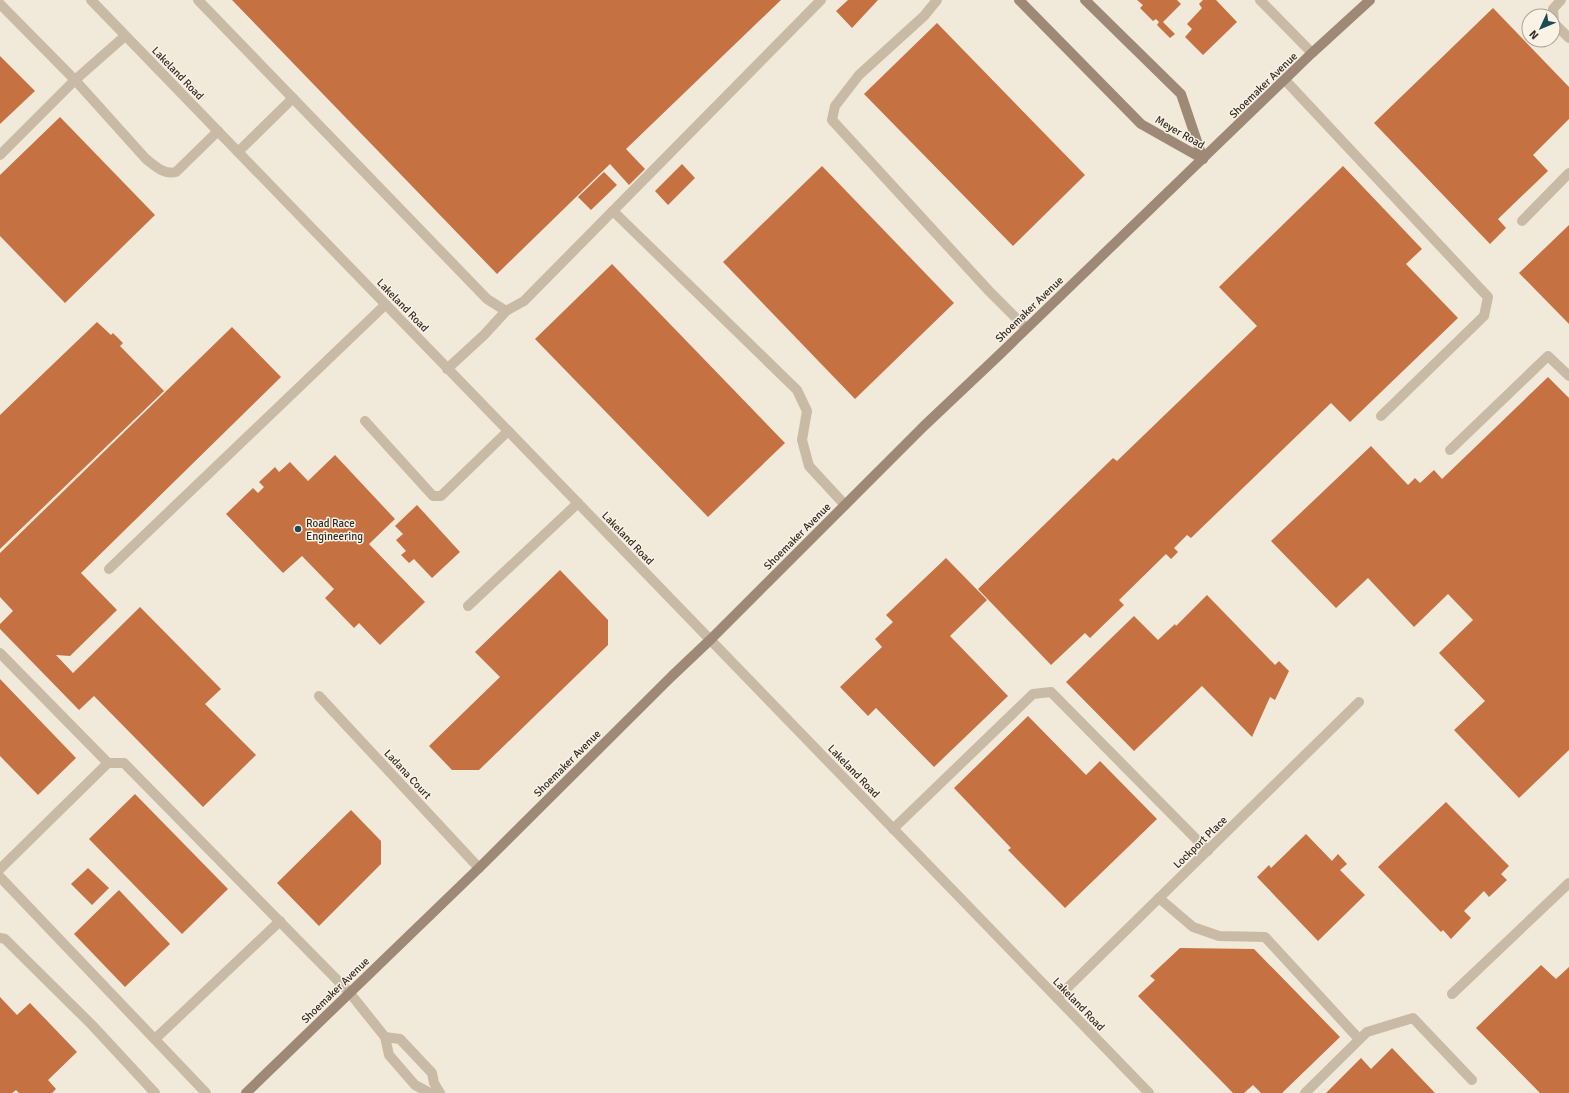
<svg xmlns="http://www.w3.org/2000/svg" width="1569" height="1093" viewBox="0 0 1569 1093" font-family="Signika,sans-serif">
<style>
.building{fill:#c67142}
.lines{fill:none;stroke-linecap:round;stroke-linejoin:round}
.service{stroke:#c9baa5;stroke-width:10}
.minor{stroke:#c9baa5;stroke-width:10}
.tertiary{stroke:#c9baa5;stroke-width:10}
.secondary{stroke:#9d8976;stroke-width:10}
.poi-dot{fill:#1c4b56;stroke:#f9f2e5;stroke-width:1.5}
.labels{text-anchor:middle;stroke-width:3;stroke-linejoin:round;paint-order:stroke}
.street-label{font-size:11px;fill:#352c26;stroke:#f9f2e5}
.poi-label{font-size:11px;fill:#352c26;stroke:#f9f2e5;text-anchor:start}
</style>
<rect width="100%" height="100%" fill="#f1e9d9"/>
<g class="building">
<path d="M232 0H781L626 149 645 169 629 185 610 164 497 274Z"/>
<path d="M848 0H878L852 28 836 11Z"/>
<path d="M1137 0H1177L1181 4 1163 22 1175 34 1170 38 1157 25 1159 22 1156 19 1153 21 1140 8 1143 5Z"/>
<path d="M1203 0H1216L1237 22 1203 55 1185 37 1192 29 1187 24 1202 8 1199 4Z"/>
<path d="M1493 8 1569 87V119L1533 155 1548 171 1498 219 1506 228 1490 244 1374 123Z"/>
<path d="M937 23 1085 175 1013 246 864 94Z"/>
<path d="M0 56 35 91 0 124Z"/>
<path d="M60 117 155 215 65 303 0 236V175Z"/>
<path d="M682 164 695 178 668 205 655 191Z"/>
<path d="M822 166 954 303 855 399 723 262Z"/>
<path d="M1343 166 1422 249 1406 264 1458 318 1350 422 1331 403 1191 538 1187 535 1174 548 1178 552 1171 559 1166 554 1119 600 1124 605 1090 638 1085 633 1051 665 978 589 1113 458 1117 461 1257 326 1219 287Z"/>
<path d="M604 172 617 185 591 210 578 197Z"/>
<path d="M1569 225V324L1519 273Z"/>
<path d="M612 264 785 443 708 517 535 339Z"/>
<path d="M97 322 111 335 113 333 123 343 120 346 164 391 0 549V415Z"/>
<path d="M232 327 281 377 81 573 117 610 70 656 56 655 73 673 140 607 221 689 205 704 256 755 203 807 94 696 79 710 0 629V624L13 611 0 597V553Z"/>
<path d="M1548 377 1569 398V750L1519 798 1454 730 1485 701 1439 653 1473 620 1448 594 1414 627 1368 578 1336 608 1271 541 1371 446 1408 485 1415 478 1420 483 1434 470 1442 479Z"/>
<path d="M335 455 395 519 369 544 425 602 380 645 359 623 354 628 325 598 334 589 302 556 283 573 226 514 253 488 258 493 264 487 259 482 275 467 279 472 290 462 308 481Z"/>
<path d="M417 505 460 552 432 578 414 559 409 563 401 555 406 551 396 540 403 534 395 526Z"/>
<path d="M946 558 987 600 950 636 1008 696 934 767 876 708 868 716 840 687 882 647 875 639 893 622 886 615Z"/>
<path d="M560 570 608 620V645L479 770H452L429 746 500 677 475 652Z"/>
<path d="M1207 595 1275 665 1279 661 1289 671 1275 700 1270 697 1252 737 1202 686 1134 751 1066 682 1134 616 1158 640 1175 624 1176 626Z"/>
<path d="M0 679 76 758 38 795 0 756Z"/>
<path d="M1028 716 1086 775 1100 761 1157 819 1065 908 1008 850 1011 848 954 788Z"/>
<path d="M135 794 228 889 182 934 89 839Z"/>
<path d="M1446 802 1509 866 1501 874 1507 880 1489 897 1484 891 1464 911 1471 918 1451 939 1443 930 1441 932 1378 867Z"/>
<path d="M351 810 381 841V864L319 926 277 883Z"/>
<path d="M1306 834 1332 861 1338 854 1347 864 1340 870 1365 895 1318 941 1257 877 1269 865 1271 868Z"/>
<path d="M88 868 109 888 92 905 71 884Z"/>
<path d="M119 890 170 944 125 987 74 934Z"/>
<path d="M1180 948 1254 949 1340 1037 1282 1093H1261L1253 1085 1244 1093H1233L1138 996 1155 980 1150 976Z"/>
<path d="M1541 965 1556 979 1569 967V1093H1540L1476 1028Z"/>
<path d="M0 997 17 1015 30 1003 77 1052 48 1080 56 1089 52 1093H19L16 1090 12 1093H0Z"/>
<path d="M1392 1048 1435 1093H1326L1361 1058 1371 1069Z"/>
</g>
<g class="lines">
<g class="service">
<path d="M198 0 487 299 506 311 524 301 821 0"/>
<path d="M937 0 924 16 859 75 835 106 832 120 989 291 1026 328"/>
<path d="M1260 0 1312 53"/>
<path d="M1561 0 1553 9 1554 23 1569 38"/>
<path d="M0 4 75 80 146 159C155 166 164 175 176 172L218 131"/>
<path d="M1285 80 1488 297 1484 316 1381 416"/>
<path d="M238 152 293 98"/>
<path d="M0 155 75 80 125 36"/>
<path d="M613 211 797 390 807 411 802 440 809 466 845 505"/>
<path d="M1522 221 1569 173"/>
<path d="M447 369 484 335 506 311"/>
<path d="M365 421 433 496H441L508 431"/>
<path d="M1450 450 1548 356 1569 376"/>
<path d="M109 569 385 305"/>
<path d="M468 606 578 503"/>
<path d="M0 653 108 763"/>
<path d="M893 829 1033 694 1051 692 1208 851"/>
<path d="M0 869 108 763H124L349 992 385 1037 389 1055 415 1085 430 1093"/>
<path d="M0 877 206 1093"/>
<path d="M1159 898 1193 927 1219 936 1265 937 1359 1039"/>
<path d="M0 938 5 939 92 1025 155 1093"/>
<path d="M1452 994 1569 883"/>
<path d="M385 1037 400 1039 432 1073 434 1083 440 1093"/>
<path d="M155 1039 280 921"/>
<path d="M1305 1093 1367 1032 1413 1018 1472 1080"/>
</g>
<g class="minor">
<path d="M319 696 479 868"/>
<path d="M1057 998 1359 702"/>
</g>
<path class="tertiary" d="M91 0 1149 1093"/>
<g class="secondary">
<path d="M1019 0 1141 124 1203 159"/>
<path d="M1085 0 1181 94 1203 159"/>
<path d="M246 1093 479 868 672 676 710 640 924 426 997 357 1312 53 1370 0"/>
</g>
</g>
<circle class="poi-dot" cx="298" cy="529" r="4"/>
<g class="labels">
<g class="street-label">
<text transform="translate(178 73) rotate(46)" y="4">Lakeland Road</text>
<text transform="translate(1263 85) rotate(-44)" y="4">Shoemaker Avenue</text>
<text transform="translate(1180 132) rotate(30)" y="4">Meyer Road</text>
<text transform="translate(403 305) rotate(46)" y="4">Lakeland Road</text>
<text transform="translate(1029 309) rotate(-44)" y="4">Shoemaker Avenue</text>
<text transform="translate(797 536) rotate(-45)" y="4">Shoemaker Avenue</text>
<text transform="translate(628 538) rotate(46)" y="4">Lakeland Road</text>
<text transform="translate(567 763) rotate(-45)" y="4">Shoemaker Avenue</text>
<text transform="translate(854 771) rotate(46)" y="4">Lakeland Road</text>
<text transform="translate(408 774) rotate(47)" y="4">Ladana Court</text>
<text transform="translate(1200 842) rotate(-44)" y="4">Lockport Place</text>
<text transform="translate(335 990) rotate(-44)" y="4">Shoemaker Avenue</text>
<text transform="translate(1079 1004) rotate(46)" y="4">Lakeland Road</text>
</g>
<g class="poi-label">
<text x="306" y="527">Road Race<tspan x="306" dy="13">Engineering</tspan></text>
</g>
</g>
<g transform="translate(1541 28) rotate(226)"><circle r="19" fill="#f9f2e5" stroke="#aba399"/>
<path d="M0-3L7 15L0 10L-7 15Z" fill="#1c4b56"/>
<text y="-6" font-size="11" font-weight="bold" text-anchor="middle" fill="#352c26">N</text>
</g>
</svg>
